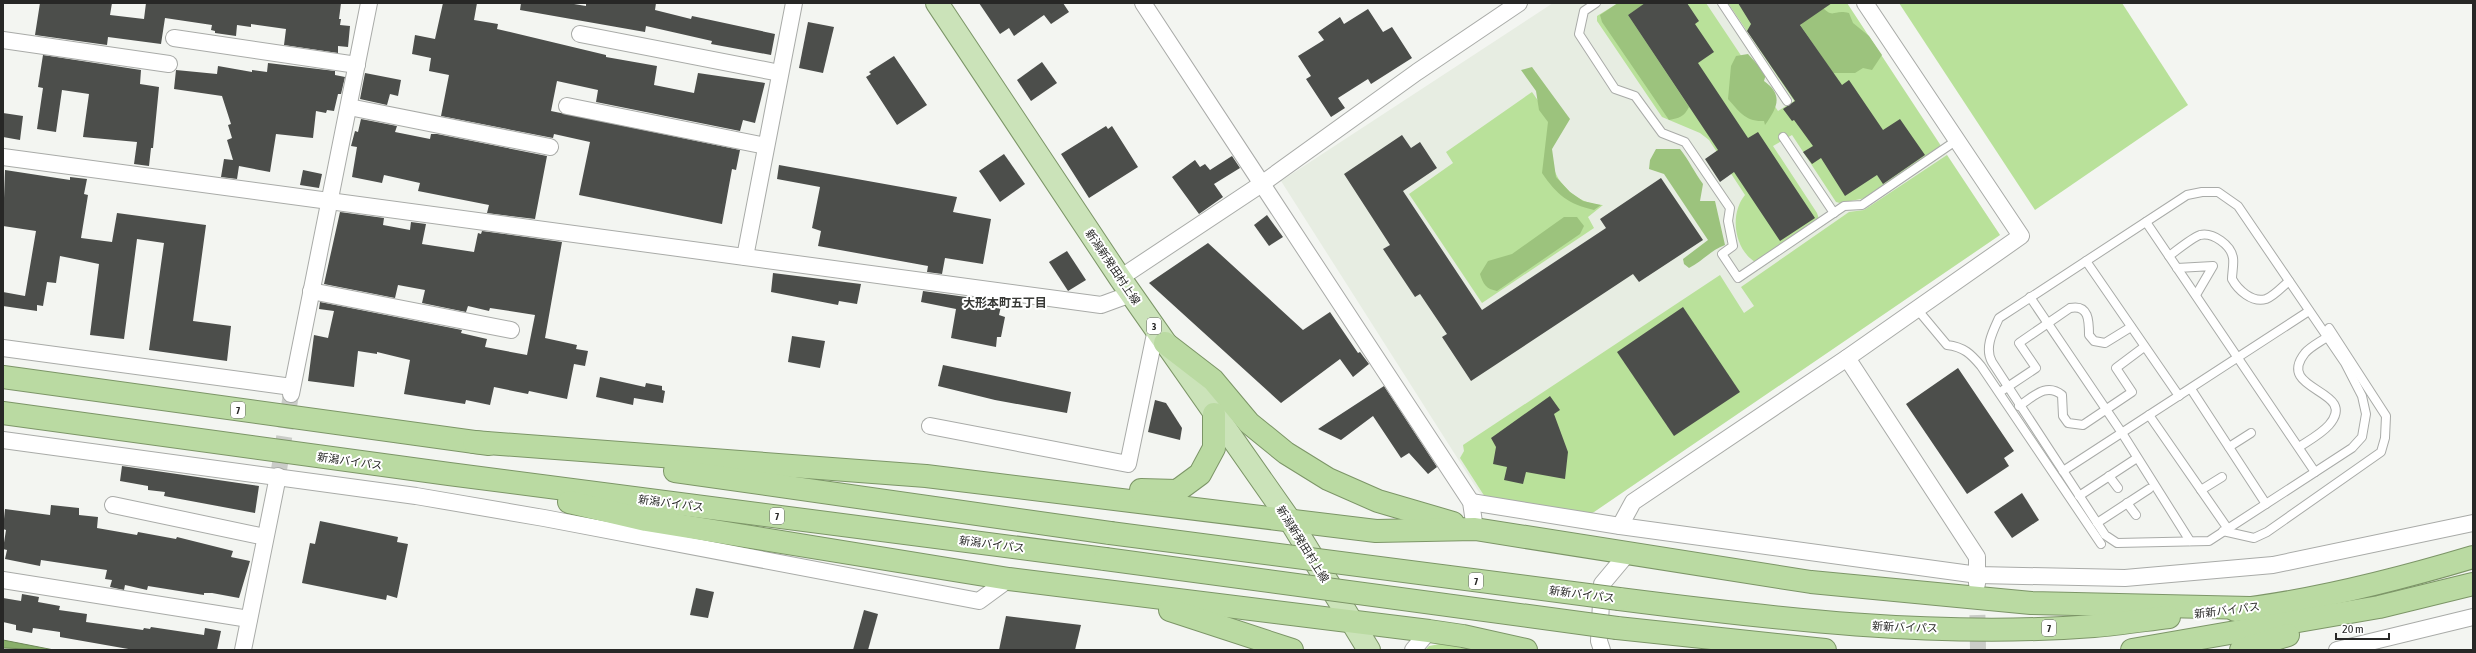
<svg xmlns="http://www.w3.org/2000/svg" width="2476" height="653" viewBox="0 0 2476 653" font-family="'Asap Condensed','Noto Sans JP',sans-serif">
<style>
.built{fill:#e7ede2}
.green{fill:#b9e19a}
.forest{fill:#9cc37d}
.water{fill:#89af6a;stroke:#6c8656}
.building{fill:#4c4e4b}
.lines{fill:none;stroke-linecap:round;stroke-linejoin:round}
.minor-tunnel{stroke:#caccc8;stroke-width:16;stroke-dasharray:16 8;stroke-linecap:butt}
.service-casing{stroke:#a9aba8;stroke-width:10}
.minor-casing{stroke:#a9aba8;stroke-width:18}
.primary-casing{stroke:#7c9567;stroke-width:24}
.trunk-casing{stroke:#7c9567;stroke-width:24}
.service{stroke:#fff;stroke-width:8}
.minor{stroke:#fff;stroke-width:16}
.primary{stroke:#cbe3b9;stroke-width:22}
.trunk{stroke:#badaa2;stroke-width:22}
.trunk-bridge-casing{stroke:#7c9567;stroke-width:24;stroke-linecap:butt}
.trunk-bridge{stroke:#badaa2;stroke-width:22}
.labels{text-anchor:middle;stroke-width:4;stroke-linejoin:round;paint-order:stroke}
.shield{fill:#fff;stroke:#686867;stroke-width:1}
.shield-label{font-size:10px;font-weight:bold;fill:#272726}
.street-label{font-size:11px;fill:#272726;stroke:#fff}
.neighbourhood-label{font-size:12px;font-weight:bold;fill:#383936;stroke:#fff}
</style>
<rect width="100%" height="100%" fill="#f3f5f1"/>
<path class="built" d="M1553 3H1847L2000 235 1594 512 1485 497 1479 492 1281 181Z"/>
<g class="green">
<path d="M1618 3H1706L1778 111 1794 101 1728 3H1847L1941 146 1866 198 1840 203 1836 202 1792 135 1773 146 1817 213 1819 219 1757 263C1734 251 1729 214 1745 195L1709 140 1700 133 1662 117 1597 21V16Z"/>
<path d="M1899 3H2122L2188 105 2035 210Z"/>
<path d="M1532 92 1560 132C1558 137 1553 143 1552 149 1547 177 1576 205 1603 205L1588 217 1594 228 1482 303 1409 194 1453 163 1446 152Z"/>
<path d="M1947 155 2000 235 1594 512 1588 515 1485 497 1460 458 1464 451 1463 445 1720 275 1744 313 1754 306 1741 287 1849 212 1864 210Z"/>
<path d="M1445 643 1491 650H1425L1429 646Z"/>
</g>
<g class="forest">
<path d="M1618 3 1644 4 1628 15 1689 107C1684 117 1679 118 1669 120L1602 22 1600 15Z"/>
<path d="M1819 4C1835 21 1831 9 1849 13L1853 23 1869 36 1882 55 1872 70 1863 68 1855 73H1833L1801 26 1803 13Z"/>
<path d="M1748 54 1766 74 1764 81C1784 95 1777 108 1765 125L1764 121C1745 122 1739 111 1728 99L1731 66 1736 56Z"/>
<path d="M1532 67 1570 119 1552 149 1556 177 1570 192 1583 201 1601 205 1594 210C1568 204 1557 195 1542 173L1548 122 1539 110 1536 91 1521 70Z"/>
<path d="M1656 149H1680C1689 160 1694 172 1703 184L1700 201H1715L1725 245C1711 250 1703 261 1689 268L1684 264 1683 259 1708 240 1664 174 1649 169 1650 160Z"/>
<path d="M1564 217H1577L1584 226 1580 234 1497 291C1486 289 1483 284 1480 274L1488 261 1512 254Z"/>
</g>
<path class="water" d="M3 640 54 650 3 648Z"/>
<g class="building">
<path d="M40 3H112L110 15 144 19 146 3H341L339 19H341L340 25 350 26 348 47 338 46V53L284 45 286 29 251 24V27L237 25 236 36 215 33V31L211 30 212 25 165 18 161 44 108 37 107 45 35 35Z"/>
<path d="M443 3H477L474 20 498 24 497 29 606 55V57L657 66 654 85 694 93 698 73 765 83 755 123 743 120 740 131 596 102 598 90 557 81 551 111 740 150 736 170 732 169 722 224 579 195 590 142 554 134 553 138 441 116 449 75 429 71 431 58 412 54 415 35 435 39Z"/>
<path d="M521 3H568L586 6V3H656L655 10 691 19 692 16 775 34 771 55 711 44 712 41 646 26 645 32 520 10Z"/>
<path d="M979 3H1063L1069 12 1051 24 1044 15 1014 36 1009 28 1000 34Z"/>
<path d="M1645 3H1687L1699 21 1695 24 1714 52 1698 63 1748 138 1758 132 1815 218 1780 241 1734 172 1720 182 1705 159 1718 150 1628 15Z"/>
<path d="M1738 3H1832L1800 25 1842 85 1849 80 1883 130 1900 119 1925 155 1883 184 1877 175 1845 196 1821 158 1812 164 1803 152 1813 146 1794 120 1792 121 1783 109 1795 101 1747 31 1751 24Z"/>
<path d="M1368 9 1383 32 1392 27 1412 58 1371 84 1368 79 1338 98 1345 108 1331 117 1306 79 1311 76 1298 56 1324 40 1318 32 1340 17 1344 24Z"/>
<path d="M808 22 834 27 823 73 799 68Z"/>
<path d="M43 55 141 70 140 84 159 87 153 148H151L149 166 134 164 137 142 83 137 89 94 62 90 56 132 37 129 43 88 38 87Z"/>
<path d="M894 56 927 105 897 125 866 77 871 74 869 72Z"/>
<path d="M1042 62 1057 83 1031 101 1017 80Z"/>
<path d="M268 63 335 71V75L345 77 341 94H338L334 111 327 110 326 113 316 111 313 138 276 134 270 172 239 166 237 179 221 177 224 159 233 160 227 140 232 138 228 125 231 124 222 96 174 89 176 70 217 74 218 66 252 72V70L267 72Z"/>
<path d="M365 73 401 80 398 96 390 94 387 105 360 99Z"/>
<path d="M3 113 23 116 20 140 3 137Z"/>
<path d="M361 119 397 126 395 132 430 139 431 134H437L547 156 535 219 487 213 489 205 418 191 420 183 384 175 382 183 352 177 357 147 351 146 355 131 358 132Z"/>
<path d="M1106 126 1108 129 1112 126 1138 167 1089 198 1061 154Z"/>
<path d="M1402 135 1411 148 1420 142 1437 168 1403 191 1482 310 1606 228 1600 219 1661 178 1703 240 1639 282 1633 274 1471 381 1442 337 1447 334 1420 294 1415 297 1383 249 1390 245 1344 174Z"/>
<path d="M1004 154 1025 184 1000 202 979 171Z"/>
<path d="M1232 156 1240 168 1214 184 1223 197 1199 214 1172 177 1195 160 1200 167 1205 164 1210 170Z"/>
<path d="M779 165 957 197 953 212 991 219 983 264 945 258 942 274 927 272 928 266 818 246 821 231 812 228 820 187 777 179Z"/>
<path d="M5 170 70 180V177L87 179 84 194 88 195 81 238 112 242 117 213 206 225 193 321 231 326 227 361 149 350 164 243 137 239 124 339 90 335 99 264 60 256 56 283 47 282 43 306 37 305V311L3 306V292L25 296 36 231 3 226Z"/>
<path d="M303 170 322 174 319 188 300 185Z"/>
<path d="M340 212 384 218 383 225 410 230 411 222 426 224 422 244 474 252 478 233 481 234 482 231 562 242 545 338 577 345 576 349 588 351 585 366 574 364 567 399 529 391 528 394 494 387 490 405 466 400 465 404 404 394 410 360 377 352V354L358 351 354 387 308 381 314 335 328 338 334 311 319 309 320 302 462 330 461 333 487 339 485 347 527 355 535 315 490 308 489 311 468 306 466 312 422 303 425 290 398 285 395 298 324 284Z"/>
<path d="M1267 215 1283 237 1269 246 1254 225Z"/>
<path d="M1208 243 1303 330 1330 312 1358 353 1360 352 1369 364 1353 377 1340 359 1281 403 1149 283Z"/>
<path d="M1067 251 1086 280 1068 291 1049 262Z"/>
<path d="M773 273 861 284 857 304 839 301 838 305 771 292Z"/>
<path d="M923 291 1002 302 999 315 1005 317 1001 337H997L996 347 951 338 956 309 921 302Z"/>
<path d="M1683 307 1740 392 1674 436 1617 352Z"/>
<path d="M792 336 825 341 820 368 788 362Z"/>
<path d="M943 365 1071 392 1067 413 995 400 938 386Z"/>
<path d="M1958 368 2014 451 2004 458 2009 466 1967 494 1906 404Z"/>
<path d="M600 377 645 387 646 383 662 386V390L665 391 663 403 634 398 633 405 596 397Z"/>
<path d="M1384 386 1437 467 1428 474 1409 453 1401 458 1373 416 1341 440 1318 429Z"/>
<path d="M1550 396 1560 410 1554 414 1568 452 1565 479 1526 472 1523 484 1504 480 1507 467 1493 464 1496 447 1491 438Z"/>
<path d="M1155 400 1166 403 1182 428 1180 440 1148 432Z"/>
<path d="M122 466 259 486 255 513 164 496 165 492 148 490V486L120 481Z"/>
<path d="M2022 493 2039 520 2012 538 1994 512Z"/>
<path d="M51 505 79 508V515L98 517 97 528 137 535 138 532 176 539 177 537 233 551 231 557 250 561 239 598 212 593H204V595L148 586 147 590 125 585 124 590 110 587 112 580 105 579 107 570 41 560 40 566 5 559 7 550 3 549 6 530 3 529 5 509 50 515Z"/>
<path d="M320 521 398 537 397 542 408 544 397 598 387 595 386 600 302 583 310 543 315 544Z"/>
<path d="M696 588 714 592 708 618 690 615Z"/>
<path d="M22 594 39 597 38 602 60 606 59 610 87 614 86 622 143 630 144 628 150 629 151 627 204 635 205 628 221 631 217 650H134L60 637V632L33 628 32 633 16 630V625L3 622V598L21 601Z"/>
<path d="M864 610 878 614 868 650H853Z"/>
<path d="M1006 616 1081 625 1075 650H999Z"/>
</g>
<g class="lines">
<g class="minor-tunnel">
<path d="M278 476 291 394"/>
<path d="M1977 591 1978 650"/>
</g>
<g class="service-casing">
<g id="service">
<path d="M1596 3 1584 11 1579 34 1615 89 1635 96 1662 133 1685 142 1730 208 1728 221 1733 246 1722 254 1738 278 1844 206 1862 205 1957 140"/>
<path d="M1722 3 1787 101"/>
<path d="M1783 137 1834 213"/>
<path d="M2202 192H2218L2238 206 2345 363 2362 396 2366 414 2362 437 2352 448 2209 541 2117 543 2105 535 1992 362C1984 348 1993 331 1999 318L2187 195Z"/>
<path d="M2146 222 2315 472"/>
<path d="M2169 256C2176 251 2193 237 2200 235 2213 232 2231 245 2233 258 2234 264 2232 273 2232 279 2238 290 2252 303 2266 299 2274 296 2283 286 2289 281"/>
<path d="M2086 261 2179 396"/>
<path d="M2177 268 2213 266 2196 295"/>
<path d="M2030 297 2122 433 2190 541"/>
<path d="M1917 309 1947 345C1964 347 1971 354 1981 366L2101 544"/>
<path d="M2191 389 2266 504"/>
<path d="M2003 390 2036 368 2019 343 2070 308C2089 304 2089 321 2089 335L2094 341 2105 343 2131 327"/>
<path d="M2019 406C2033 397 2046 382 2062 395L2063 416 2068 423 2083 425 2132 392 2116 368 2144 347"/>
<path d="M2149 415 2228 529"/>
<path d="M2229 447 2251 433"/>
<path d="M2299 447C2308 441 2321 434 2329 425 2360 389 2274 392 2305 353 2310 347 2320 342 2327 337"/>
<path d="M2063 471 2309 311"/>
<path d="M2109 476 2118 488"/>
<path d="M2201 490 2222 477"/>
<path d="M2079 496 2137 458"/>
<path d="M2127 503 2136 515"/>
<path d="M2097 523 2149 489"/>
<path d="M2223 531 2254 538 2267 532 2381 452 2385 438 2386 416 2329 328"/>
</g>
</g>
<g class="minor-casing">
<g id="minor">
<path d="M1143 3 1471 502 1475 529"/>
<path d="M580 34 780 73"/>
<path d="M174 38 357 65"/>
<path d="M3 40 169 64"/>
<path d="M567 106 766 146"/>
<path d="M349 107 550 147"/>
<path d="M3 157 1101 305 1131 294"/>
<path d="M745 257 794 3"/>
<path d="M1120 278 1263 183 1417 72 1519 3"/>
<path d="M311 291 511 330"/>
<path d="M3 348 292 387"/>
<path d="M1847 358 1977 557V584"/>
<path d="M291 394 369 3"/>
<path d="M930 426 1128 464 1156 329"/>
<path d="M3 440 416 496 544 518 979 601 1009 579"/>
<path d="M1471 502 1620 526 1978 575 2125 578 2273 565 2473 523"/>
<path d="M113 505 265 537"/>
<path d="M1620 526 1633 502 1847 358 2021 236 1865 3"/>
<path d="M3 580 249 619"/>
<path d="M243 650 278 476"/>
<path d="M1413 650 1429 631"/>
<path d="M1602 650 1599 641 1602 584 1628 553"/>
<path d="M2337 650 2473 617"/>
</g>
</g>
<g class="primary-casing">
<path id="primary" d="M937 3 1120 278 1291 522 1369 650"/>
</g>
<g class="trunk-casing">
<g id="trunk">
<path d="M1165 343 1213 380 1249 423 1286 453 1328 479 1378 501 1453 523"/>
<path d="M3 377 489 444"/>
<path d="M3 413 449 474 1105 559"/>
<path d="M474 442 926 476 1376 531 1475 529 1811 582 2031 603 2250 608"/>
<path d="M675 471 1110 533"/>
<path d="M1141 490 1177 491 1200 474 1214 448V414"/>
<path d="M569 502 646 520 1009 579 1429 631 1463 636 1526 650"/>
<path d="M1619 599C1776 619 1936 638 2094 626 2119 624 2144 620 2169 617"/>
<path d="M1170 610 1292 650"/>
<path d="M2235 610C2315 601 2396 580 2473 557"/>
<path d="M1617 628 1825 650"/>
<path d="M2132 650 2379 607 2473 584"/>
<path d="M2241 650 2288 635"/>
</g>
</g>
<use href="#service" class="service"/>
<use href="#minor" class="minor"/>
<use href="#primary" class="primary"/>
<use href="#trunk" class="trunk"/>
<g class="trunk-bridge-casing">
<g id="trunk-bridge">
<path d="M1110 533 1619 599"/>
<path d="M1105 559 1617 628"/>
</g>
</g>
<use href="#trunk-bridge" class="trunk-bridge"/>
</g>
<g class="labels">
<g class="shield">
<rect x="1147" y="318" width="14" height="16" rx="3"/>
<rect x="231" y="402" width="14" height="16" rx="3"/>
<rect x="770" y="508" width="14" height="16" rx="3"/>
<rect x="1469" y="573" width="14" height="16" rx="3"/>
<rect x="2042" y="620" width="14" height="16" rx="3"/>
</g>
<g class="shield-label">
<text x="1154" y="330">3</text>
<text x="238" y="414">7</text>
<text x="777" y="520">7</text>
<text x="1476" y="585">7</text>
<text x="2049" y="632">7</text>
</g>
<g class="street-label">
<text transform="translate(1113 267) rotate(56)" y="4">新潟新発田村上線</text>
<text transform="translate(350 461) rotate(8)" y="4">新潟バイパス</text>
<text transform="translate(671 503) rotate(7)" y="4">新潟バイパス</text>
<text transform="translate(992 544) rotate(7)" y="4">新潟バイパス</text>
<text transform="translate(1303 544) rotate(58)" y="4">新潟新発田村上線</text>
<text transform="translate(1582 594) rotate(7)" y="4">新新バイパス</text>
<text transform="translate(2227 610) rotate(-7)" y="4">新新バイパス</text>
<text transform="translate(1905 627) rotate(2)" y="4">新新バイパス</text>
</g>
<g class="neighbourhood-label">
<text x="1005" y="307">大形本町五丁目</text>
</g>
</g>
<rect width="2476" height="653" fill="none" stroke="#272726" stroke-width="8"/>
<path d="M2336 633v6h53v-6" fill="none" stroke="#272726" stroke-width="2"/>
<text x="2342" y="633" font-size="12" fill="#272726" stroke="#ffffff" stroke-width="3" paint-order="stroke">20 m</text>
</svg>
